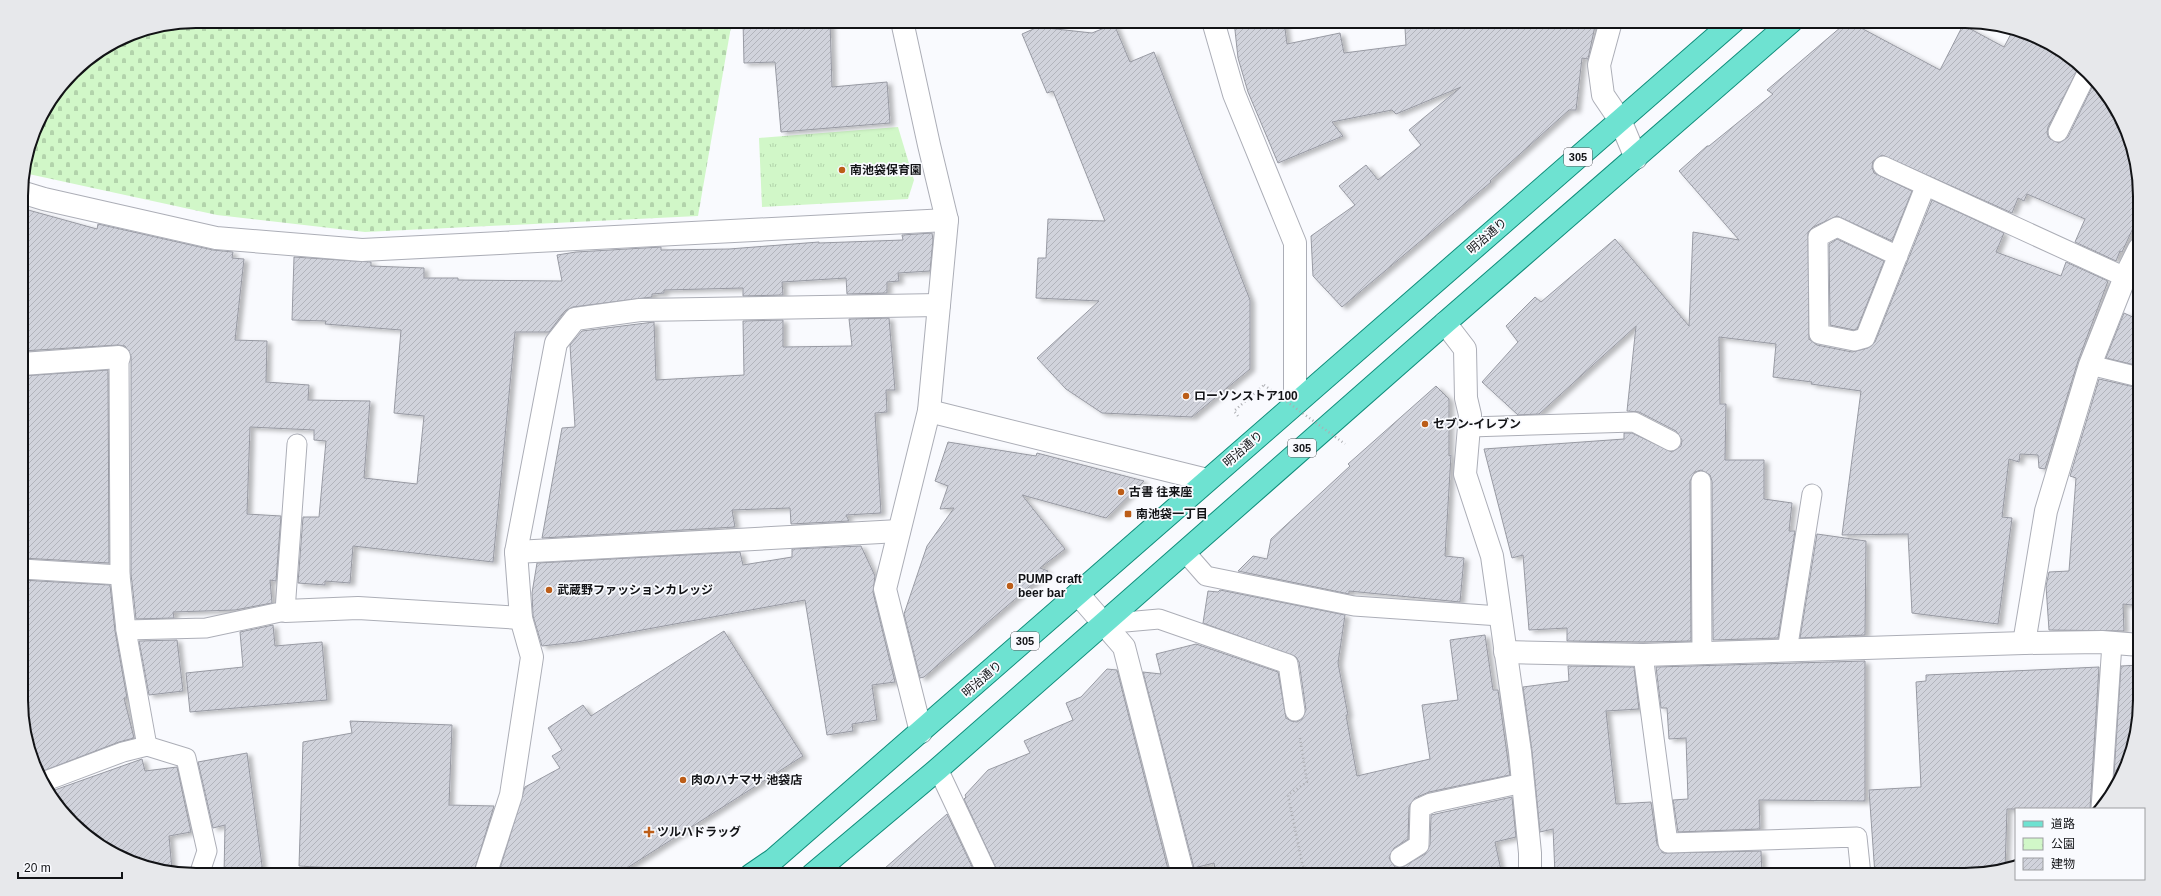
<svg xmlns="http://www.w3.org/2000/svg" width="2161" height="896" viewBox="0 0 2161 896" font-family="Arial,'Noto Sans JP',sans-serif">
<style>
.cemetery{fill:url(#cemetery-stones)}
.park{fill:url(#park-tufts)}
.building{fill:url(#building-hatch);stroke:#989aa3;filter:url(#shadow)}
.lines{fill:none;stroke-linecap:round;stroke-linejoin:round}
.lane-casing{stroke:#acaeb7;stroke-width:21}
.street-casing{stroke:#acaeb7;stroke-width:24}
.primary-casing{stroke:#0f8d7b;stroke-width:24}
.path{stroke:#adaeb2;stroke-width:2.5;stroke-dasharray:1 3;stroke-linecap:butt}
.lane{stroke:#fff;stroke-width:19}
.street{stroke:#fff;stroke-width:22}
.primary{stroke:#6ee2d1;stroke-width:22}
.path-bridge{stroke:#adaeb2;stroke-width:2.5;stroke-dasharray:1 3;stroke-linecap:butt}
.poi-dot{fill:#bc5d18;stroke:#f9fafe;stroke-width:1.5}
.labels{text-anchor:middle;stroke-width:3.5;stroke-linejoin:round;paint-order:stroke}
.shield{fill:#f9fafe;stroke:#57585c;stroke-width:1}
.shield-label{font-size:11px;font-weight:bold;fill:#121316}
.poi-label{font-size:12px;font-weight:bold;fill:#121316;stroke:#f9fafe;text-anchor:start}
.street-label{font-size:12px;fill:#121316;stroke:#f9fafe}
.rim{fill:none;stroke:#121316;stroke-width:2}
</style>
<defs>
<pattern id="cemetery-stones" width="16" height="16" patternUnits="userSpaceOnUse"><rect width="16" height="16" fill="#d1f7c8"/><path d="M2 7V4a2 2 0 0 1 4 0v3zM10 15v-3a2 2 0 0 1 4 0v3z" fill="#b2d3ab"/></pattern>
<pattern id="park-tufts" width="24" height="20" patternUnits="userSpaceOnUse"><rect width="24" height="20" fill="#d1f7c8"/><path d="M3 7l-1-3M5 7V3M7 7l1-3M15 17l-1-3M17 17v-4M19 17l1-3" fill="none" stroke="#b2d3ab"/></pattern>
<pattern id="building-hatch" width="6" height="6" patternUnits="userSpaceOnUse"><rect width="6" height="6" fill="#d1d3dc"/><path d="M-1 1l2-2M0 6l6-6M5 7l2-2" fill="none" stroke="#b2b4bc"/></pattern>
<filter id="shadow"><feDropShadow dx="4.5" dy="2.5" stdDeviation="2" flood-color="#0004"/></filter>
</defs>
<rect width="100%" height="100%" fill="#f9fafe"/>
<path class="cemetery" d="M196 21H732L698 216 365 232 217 215 24 173 39 119 80 65 129 34Z"/>
<path class="park" d="M898 127 914 180 908 199 762 207 759 138Z"/>
<g class="building">
<path d="M743 21H830L832 87 887 82 890 123 781 132 775 62 744 63Z"/>
<path d="M1234 21H1284L1287 44 1340 33 1344 53 1406 45 1405 28 1446 25V21H1596L1588 59 1582 58 1576 110H1569L1490 181 1491 182 1342 307 1313 276 1311 236 1355 205 1339 186 1366 165 1378 180 1421 145 1409 130 1461 87 1396 114 1392 110 1332 122 1343 136 1278 163 1248 92 1238 58Z"/>
<path d="M1848 21 1940 70 1963 25 2004 47 2013 30 2032 34 2071 57 2080 65 2048 127 2047 133 2049 138 2059 143 2068 137 2095 81 2104 90 2127 129 2139 173V215L2122 252 2120 251 2116 261 2075 242 2085 219 2027 194 2024 201 2018 198 2012 213 1882 155 1873 161 1872 167 1874 173 1912 191 1892 241 1837 216 1813 227 1808 232 1809 339 1817 345 1852 352 1868 348 1875 342 1932 200 2004 233 1996 252 2061 276 2066 262 2108 281 2078 361 2045 469 2039 468 2038 455 2020 454 2019 462 2009 459 2002 517 2012 518 1998 624 1912 613 1908 534 1842 535 1861 391 1811 384 1812 382 1773 377 1776 344 1719 337 1720 404H1726L1725 460H1764V499L1792 503 1789 531H1795L1778 638 1713 640 1712 481 1710 475 1701 470 1695 472 1690 481 1691 641 1643 642 1567 641V628L1529 630 1523 555 1512 558 1484 449 1624 439V433H1632L1672 452 1681 446 1682 440 1676 431 1639 412 1627 411 1636 326 1539 414 1518 415 1482 382 1518 342 1506 326 1535 297 1541 302 1615 239 1689 326 1693 232 1739 240 1679 171 1707 146H1709L1773 94 1767 90Z"/>
<path d="M1114 24 1130 62 1154 52 1250 300V369L1192 417 1102 413 1066 389 1037 358 1099 301 1036 298 1038 258H1046L1048 219 1105 221 1053 91 1047 93 1022 34 1038 27 1092 33Z"/>
<path d="M21 208 97 229 98 224 213 250 233 252 232 258 244 259 235 340 267 341 266 382 309 385 308 400 370 401 364 478 417 484 424 416 394 413 401 330 325 324 326 321 292 320 294 257 371 262V266L424 268V278H458V280L562 281 557 255 576 252 661 247V250L729 249 819 242V243L903 240 902 235 932 233 933 240 930 271 898 273 899 281 887 282V293L847 294 846 278 782 282 783 295 743 296V288L664 290V293L652 294V297L573 307 565 311 549 332H515L493 562 353 546 350 583 325 581V585L298 583 303 517H319L326 441 314 440V430L250 427 247 514 281 516 276 581 270 580 272 603 235 610 173 612 174 618 136 619 131 574V356L125 346 118 345 22 351Z"/>
<path d="M1837 239 1884 261 1857 329 1854 330 1830 325 1829 244Z"/>
<path d="M2124 313 2139 320V366L2106 358Z"/>
<path d="M889 318 895 390H886L887 412 875 413 881 513 846 515 849 521 791 524 790 508 732 510 735 527 542 538 562 428 575 427 570 345 582 331 654 322 656 380 744 375 743 321 783 320V347L852 346 849 319Z"/>
<path d="M108 370 109 563 22 558V376Z"/>
<path d="M2099 379 2139 388 2140 606 2123 604 2124 631 2049 630 2046 586 2049 572 2069 571 2076 478 2070 476Z"/>
<path d="M1436 386 1449 399V456L1451 455 1445 556 1464 558 1460 602 1349 591V594L1238 571 1253 556 1267 559 1271 539 1350 466 1348 464Z"/>
<path d="M948 442 1036 456 1037 453 1144 481 1106 518 1022 495 1065 549 1040 568 1048 571 924 677 920 678 904 614 927 546 954 508 940 509 948 486 935 481Z"/>
<path d="M1817 534 1866 541 1865 635 1800 638Z"/>
<path d="M861 546 875 576 873 592 895 682 872 685 877 720 852 724 853 731 827 735 805 600 577 642 542 646 533 616 532 593 537 563 740 552 743 565 792 557V549Z"/>
<path d="M22 580 110 585 115 631 127 698H124L134 738 119 742 38 773 23 723Z"/>
<path d="M1220 590 1345 615 1338 663 1348 715H1346L1357 776 1430 759 1422 705 1458 700 1450 640 1485 635 1493 690H1498L1510 775 1429 792 1415 798 1409 807 1408 839 1394 848 1389 858 1395 867 1401 868 1425 854 1430 845 1431 815 1512 797 1516 837 1495 842 1502 875H1216L1214 863 1194 868 1143 672 1161 674 1156 654 1196 644 1278 672 1286 718 1291 721 1297 722 1302 719 1306 710 1299 662 1296 657 1203 623 1208 591 1218 592Z"/>
<path d="M273 625 275 646 322 642 327 700 190 712 186 673 243 667 240 632Z"/>
<path d="M724 631 803 756 616 875H498L525 787 560 768 552 756 562 750 548 728 583 705 591 716Z"/>
<path d="M177 640 183 691 149 695 139 641Z"/>
<path d="M1865 661V801L1759 800 1760 829 1678 832 1673 800 1688 799 1686 738 1669 739 1667 708H1661L1656 667Z"/>
<path d="M2140 665V700L2127 767 2113 790 2121 666Z"/>
<path d="M1568 666 1634 667 1639 709 1606 711 1616 804 1651 802 1657 844 1663 853 1761 851 1762 875H1629V871L1555 874 1553 829 1540 832 1532 751 1523 687 1569 681Z"/>
<path d="M2099 667 2090 809H2007L2005 869 1976 875H1875L1869 790 1921 787 1916 682 1926 681V675Z"/>
<path d="M1107 669 1117 670 1169 873 1159 875H999L964 799 966 797 965 795 988 770 1030 753 1024 741 1073 720 1066 703 1081 697Z"/>
<path d="M350 721 452 725 449 805 494 806 473 875H389L388 871 299 866 303 742 352 733Z"/>
<path d="M247 753 263 873 224 875 225 825 213 828 198 762Z"/>
<path d="M142 759 145 771 177 767 191 832 169 836 172 870 129 862 90 839 57 807 49 792Z"/>
<path d="M947 814 976 875H877Z"/>
</g>
<g class="lines">
<g class="lane-casing">
<g id="lane">
<path d="M2058 132 2087 73"/>
<path d="M1883 166 2125 277"/>
<path d="M1898 256 1837 227 1818 237 1819 334 1854 341 1865 338 1925 187"/>
<path d="M119 357 120 575 126 630 147 746"/>
<path d="M2090 365 2139 377"/>
<path d="M1470 427 1634 422 1671 441"/>
<path d="M1701 481 1702 654"/>
<path d="M1185 552 1206 576 1354 606 1500 616"/>
<path d="M22 569 120 575"/>
<path d="M1103 624 1159 619 1288 664 1295 711"/>
<path d="M126 630 206 628 285 611 297 444"/>
<path d="M1787 651 1812 494"/>
<path d="M1643 655 1668 843 1857 837 1861 875"/>
<path d="M938 769 988 875"/>
<path d="M43 782 123 752 147 746 186 758 207 851 199 875"/>
<path d="M2101 809 2112 643"/>
<path d="M1400 857 1419 845 1420 808 1431 803 1523 783"/>
</g>
</g>
<g class="street-casing">
<g id="street">
<path d="M902 21 929 145 947 220 929 411 885 589 921 732"/>
<path d="M1213 21 1234 94 1295 243V403"/>
<path d="M1611 21 1599 65 1603 95 1620 120 1636 158"/>
<path d="M21 192 44 199 216 238 362 250 947 220"/>
<path d="M1445 323 1465 349 1466 398 1470 415 1465 474 1492 556 1520 752 1530 853V875"/>
<path d="M22 364 119 357"/>
<path d="M929 411 1207 480"/>
<path d="M516 552 899 531"/>
<path d="M1078 594 1124 647 1183 875"/>
<path d="M285 611 358 608 521 618"/>
<path d="M2024 643 2046 511 2090 365 2125 277 2139 249"/>
<path d="M1505 652 1643 655 2024 643 2102 642 2140 645"/>
<path d="M485 875 511 795 532 657 521 618 516 552 556 343 575 319 640 310 939 305"/>
</g>
</g>
<g class="primary-casing">
<g id="primary">
<path d="M751 875 773 860 1734 21"/>
<path d="M812 875 938 769 1445 323 1792 21"/>
</g>
</g>
<g class="path">
<path d="M1238 416 1234 411 1264 385"/>
<path d="M1300 738 1307 782 1288 795 1302 863 1307 875"/>
</g>
<use href="#lane" class="lane"/>
<use href="#street" class="street"/>
<use href="#primary" class="primary"/>
<path class="path-bridge" d="M1264 385 1345 444"/>
</g>
<g class="poi-dot">
<circle cx="842" cy="170" r="4"/>
<circle cx="1186" cy="396" r="4"/>
<circle cx="1425" cy="424" r="4"/>
<circle cx="1121" cy="492" r="4"/>
<rect x="1124" y="510" width="8" height="8" rx="2"/>
<circle cx="1010" cy="586" r="4"/>
<circle cx="549" cy="590" r="4"/>
<circle cx="683" cy="780" r="4"/>
<path d="M647 826h4v4h4v4h-4v4h-4v-4h-4v-4h4z"/>
</g>
<g class="labels">
<g class="shield">
<rect x="1564" y="148" width="28" height="18" rx="3"/>
<rect x="1288" y="439" width="28" height="18" rx="3"/>
<rect x="1011" y="632" width="28" height="18" rx="3"/>
</g>
<g class="shield-label">
<text x="1578" y="161">305</text>
<text x="1302" y="452">305</text>
<text x="1025" y="645">305</text>
</g>
<g class="poi-label">
<text x="850" y="174">南池袋保育園</text>
<text x="1194" y="400">ローソンストア100</text>
<text x="1433" y="428">セブン-イレブン</text>
<text x="1129" y="496">古書 往来座</text>
<text x="1136" y="518">南池袋一丁目</text>
<text x="1018" y="583">PUMP craft<tspan x="1018" dy="14">beer bar</tspan></text>
<text x="557" y="594">武蔵野ファッションカレッジ</text>
<text x="691" y="784">肉のハナマサ 池袋店</text>
<text x="657" y="836">ツルハドラッグ</text>
</g>
<g class="street-label">
<text transform="translate(1487 236) rotate(-41)" y="4">明治通り</text>
<text transform="translate(1243 449) rotate(-41)" y="4">明治通り</text>
<text transform="translate(982 679) rotate(-41)" y="4">明治通り</text>
</g>
</g>
<path d="M0 0H2161V896H0ZM196 28H1965A168 168 0 0 1 2133 196V700A168 168 0 0 1 1965 868H196A168 168 0 0 1 28 700V196A168 168 0 0 1 196 28Z" fill="#e7e8eb" fill-rule="evenodd"/>
<path class="rim" d="M196 28H1965A168 168 0 0 1 2133 196V700A168 168 0 0 1 1965 868H196A168 168 0 0 1 28 700V196A168 168 0 0 1 196 28Z"/>
<rect x="2015" y="808" width="130" height="72" fill="#f9fafe" stroke="#9d9ea1"/>
<rect x="2023" y="821" width="20" height="6" fill="#6ee2d1" stroke="#9d9ea1"/>
<text x="2051" y="828" font-size="12" fill="#121316">道路</text>
<rect x="2023" y="838" width="20" height="12" fill="url(#park-tufts)" stroke="#9d9ea1"/>
<text x="2051" y="848" font-size="12" fill="#121316">公園</text>
<rect x="2023" y="858" width="20" height="12" fill="url(#building-hatch)" stroke="#9d9ea1"/>
<text x="2051" y="868" font-size="12" fill="#121316">建物</text>
<path d="M18 872v6h104v-6" fill="none" stroke="#121316" stroke-width="2"/>
<text x="24" y="872" font-size="12" fill="#121316" stroke="#f9fafe" stroke-width="3" paint-order="stroke">20 m</text>
</svg>
